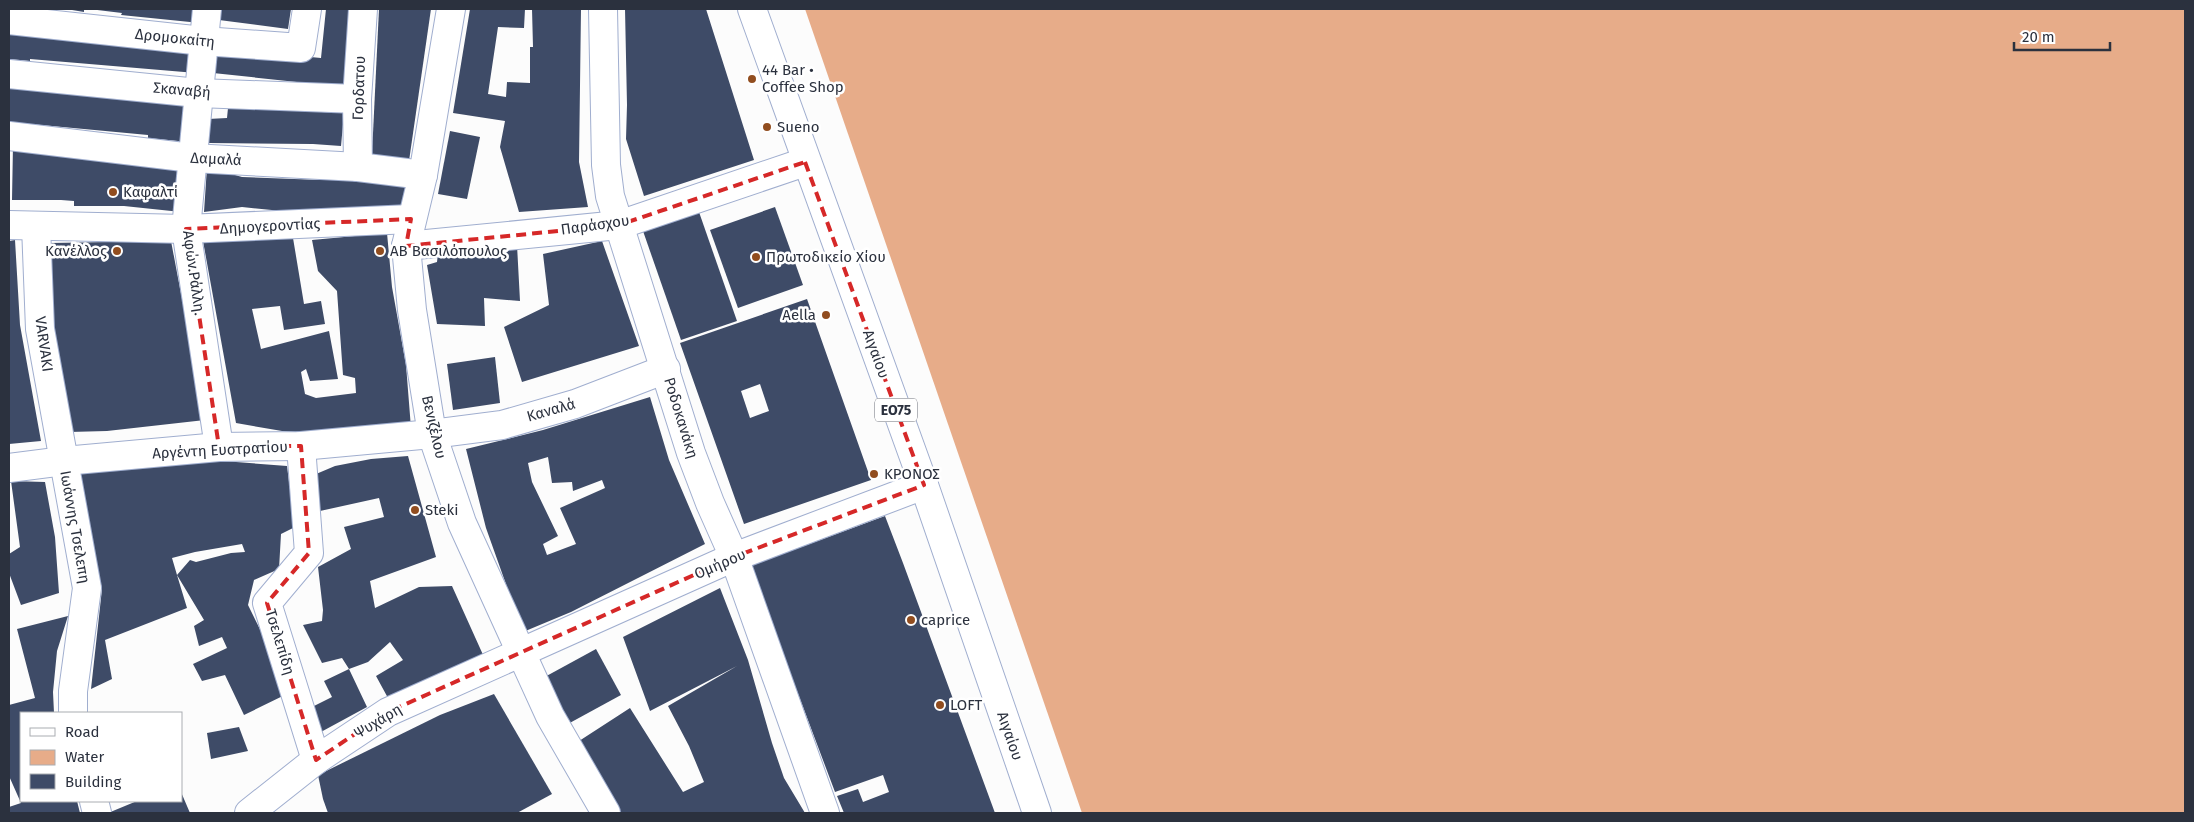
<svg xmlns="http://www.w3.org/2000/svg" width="2194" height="822" viewBox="0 0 2194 822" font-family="'Fira Sans',sans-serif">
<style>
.water{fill:#e7ac89}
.building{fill:#3e4b67;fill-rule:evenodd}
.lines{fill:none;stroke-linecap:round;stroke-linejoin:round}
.minor-casing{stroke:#a0aecf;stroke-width:30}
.major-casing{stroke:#a0aecf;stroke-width:30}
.minor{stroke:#fff;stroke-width:28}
.major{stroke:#fff;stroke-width:28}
.marked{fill:none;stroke:#d62828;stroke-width:4;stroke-dasharray:10 6;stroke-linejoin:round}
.poi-dot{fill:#914d1f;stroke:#fff;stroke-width:2}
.labels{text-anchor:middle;stroke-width:5;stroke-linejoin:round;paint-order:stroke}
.shield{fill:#fff;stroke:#6b6f78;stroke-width:1}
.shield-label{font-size:14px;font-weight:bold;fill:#2b313e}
.street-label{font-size:15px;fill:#2b313e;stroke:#fff}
.poi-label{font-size:15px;fill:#2b313e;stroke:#fff;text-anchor:start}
</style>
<rect width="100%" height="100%" fill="#fcfcfc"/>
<path class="water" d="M805 9H2185V813H1082Z"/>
<g class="building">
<path d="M66 9H84V12Z"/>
<path d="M89 9H201L200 23 121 15 122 13Z"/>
<path d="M220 9H291L288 29 219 20Z"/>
<path d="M326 9H351L344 87 213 73 214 48 321 58Z"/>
<path d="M379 9H431L409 161 372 154Z"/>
<path d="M470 9H525L524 28 498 27 488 94 506 97 507 82 530 83V47H533L532 9H581L579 162 588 207 519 212 500 147 505 121 453 113Z"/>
<path d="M625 9H706L754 160 644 196 626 139 627 105Z"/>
<path d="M9 28 199 46 196 73 30 59V61L9 59Z"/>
<path d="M9 82 192 99 188 142 148 138V135L9 122Z"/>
<path d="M228 108 344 113 341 146 313 144 209 143 208 119 227 118Z"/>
<path d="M450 131 480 137 467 199 438 194Z"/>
<path d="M13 145 186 163 181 212 124 206H74V201L61 200H12Z"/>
<path d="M207 167 242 177 321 180 350 179 404 186 409 196 398 210 292 212 242 207 204 212Z"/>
<path d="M775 207 803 285 738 308 710 230Z"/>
<path d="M699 212 737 321 681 340 643 231Z"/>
<path d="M387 233 392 287 406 365 411 428 319 433 282 431 236 423 203 241 293 238 304 304 321 301 325 324 284 330 280 306 252 309 261 349 329 331 338 379 310 381 306 369 301 372 305 394 316 398 356 393 355 378 343 375 337 291 318 271 312 240Z"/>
<path d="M15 240 20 325 41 441 9 444V241Z"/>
<path d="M171 241 205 420 107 431 69 432 46 270 50 243Z"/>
<path d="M602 241 639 346 522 382 504 327 549 305 543 254Z"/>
<path d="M517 245 520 301 484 298 485 326 437 324 427 265 437 262 438 253 491 257V246Z"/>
<path d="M807 299 871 480 744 524 680 343ZM760 384 769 411 750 418 741 391Z"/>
<path d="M495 357 500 403 453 410 447 364Z"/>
<path d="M650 397 669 460 705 544 571 612 523 632 486 528 466 449 543 430ZM548 457 552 483 572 482 573 491 602 480 605 488 560 508 576 544 547 555 543 544 558 536 532 482 528 463Z"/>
<path d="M408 456 436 557 370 581 375 608 419 587 452 586 484 657 388 698 376 676 403 660 390 642 368 662 349 669 342 658 322 663 303 625 322 621 323 610 318 567 351 549 344 527 384 517 379 498 320 511 309 477 335 466 371 459Z"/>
<path d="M186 461 236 462 287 466 290 490 301 524 281 534 279 569 254 580 248 605 291 692 244 715 225 675 202 681 193 664 227 648 222 637 199 646 194 626 204 620 177 575 190 560 196 562 231 553 245 552 242 544 195 552 172 558 177 575 187 608 105 640 112 679 91 689 102 589 76 472Z"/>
<path d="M11 481 45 482 55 537 59 593 21 605 9 573V554L20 547Z"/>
<path d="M885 516 903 563 995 813H844L837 796 858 789 863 802 889 792 883 775 835 792 750 566Z"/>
<path d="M720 588 748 660 772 743 784 778 805 813H621L576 743 630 708 683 792 704 782 689 746 668 706 737 666 650 711 623 637Z"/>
<path d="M68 616 57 651 53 692 54 713H21V801H77L80 813H9V807L21 803 9 776V705L35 698 17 629Z"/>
<path d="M596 649 621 695 566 725 541 679Z"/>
<path d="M349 669 367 707 308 739 298 714 332 697 324 681Z"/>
<path d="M494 694 552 794 517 813H328L323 799 318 775 440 715Z"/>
<path d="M239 727 248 751 211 759 207 733Z"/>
<path d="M181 792 190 813H108L137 801H181Z"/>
</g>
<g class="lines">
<g class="minor-casing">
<g id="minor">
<path d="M207 9 186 229 219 447"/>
<path d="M451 9 423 175 406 246 412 310 432 434 462 523 550 716 606 813"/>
<path d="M603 9 606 165 610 196 691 453 710 503 734 557 825 813"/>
<path d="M9 20 203 41 301 48 307 9"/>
<path d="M9 74 198 93 357 99"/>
<path d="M9 136 192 158 358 167 423 175"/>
<path d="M358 167 357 99 363 9"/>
<path d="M9 225 186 229 411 219"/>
<path d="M36 226 40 329 87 588 73 691V713"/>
<path d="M406 246 619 225 805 162"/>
<path d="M301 446 309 553 267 603 316 760"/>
<path d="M9 468 64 461 219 447 301 446 432 434 502 425 575 404 666 369"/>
<path d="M94 801 97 813"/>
<path d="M249 813 316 760 388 712 734 557 924 485"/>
</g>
</g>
<g class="major-casing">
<path id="major" d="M752 9 924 485 1037 813"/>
</g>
<use href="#minor" class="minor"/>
<use href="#major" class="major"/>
</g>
<path class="marked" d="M805 162 924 485 734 557 388 712 316 760 267 603 309 553 301 446 219 447 186 229 411 219 406 246 619 225Z"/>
<g class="poi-dot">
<circle cx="752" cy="79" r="5"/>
<circle cx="767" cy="127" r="5"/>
<circle cx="113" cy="192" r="5"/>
<circle cx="117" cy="251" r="5"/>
<circle cx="380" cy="251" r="5"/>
<circle cx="756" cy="257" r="5"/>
<circle cx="826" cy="315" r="5"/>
<circle cx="874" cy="474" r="5"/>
<circle cx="415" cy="510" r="5"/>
<circle cx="911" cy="620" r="5"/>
<circle cx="940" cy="705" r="5"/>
</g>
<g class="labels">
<rect class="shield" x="875" y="398.5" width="42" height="23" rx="4"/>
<g class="shield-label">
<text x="896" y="415">ΕΟ75</text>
</g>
<g class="street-label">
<text transform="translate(175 38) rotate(6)" y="5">Δρομοκαίτη</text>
<text transform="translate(359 88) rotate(-88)" y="5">Γορδατου</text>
<text transform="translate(182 90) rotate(5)" y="5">Σκαναβή</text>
<text transform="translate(216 159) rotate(3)" y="5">Δαμαλά</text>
<text transform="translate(595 225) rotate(-8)" y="5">Παράσχου</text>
<text transform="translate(270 226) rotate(-3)" y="5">Δημογεροντίας</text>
<text transform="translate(194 273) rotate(82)" y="5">Αφών.Ράλλη.</text>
<text transform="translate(44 344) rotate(82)" y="5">VARVAKI</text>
<text transform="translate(876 354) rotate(70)" y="5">Αιγαίου</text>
<text transform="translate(551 410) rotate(-16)" y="5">Καναλά</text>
<text transform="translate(681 418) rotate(73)" y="5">Ροδοκανάκη</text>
<text transform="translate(434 427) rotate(77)" y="5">Βενιζέλου</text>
<text transform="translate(220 450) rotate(-3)" y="5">Αργέντη Ευστρατίου</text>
<text transform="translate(75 527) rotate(80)" y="5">Ιωάννης Τσελεπη</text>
<text transform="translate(720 564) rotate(-23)" y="5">Ομήρου</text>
<text transform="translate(280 642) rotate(73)" y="5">Τσελεπίδη</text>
<text transform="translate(378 721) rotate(-31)" y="5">Ψυχάρη</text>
<text transform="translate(1010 736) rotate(71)" y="5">Αιγαίου</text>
</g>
<g class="poi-label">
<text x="762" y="75">44 Bar •<tspan x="762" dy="17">Coffee Shop</tspan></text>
<text x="777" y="132">Sueno</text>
<text x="123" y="197">Καφαλτί</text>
<text x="107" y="256" text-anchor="end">Κανέλλος</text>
<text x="390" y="256">ΑΒ Βασιλόπουλος</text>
<text x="766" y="262">Πρωτοδικείο Χίου</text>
<text x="816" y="320" text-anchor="end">Aella</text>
<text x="884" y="479">ΚΡΟΝΟΣ</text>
<text x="425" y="515">Steki</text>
<text x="921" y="625">caprice</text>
<text x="950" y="710">LOFT</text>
</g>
</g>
<rect width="2194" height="822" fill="none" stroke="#2b313e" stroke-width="20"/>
<rect x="20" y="712" width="162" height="90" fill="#ffffff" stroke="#aaadb2"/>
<rect x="30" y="728" width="25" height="8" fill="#ffffff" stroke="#aaadb2"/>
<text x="65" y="737" font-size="15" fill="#2b313e">Road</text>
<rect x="30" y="750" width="25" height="15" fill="#e7ac89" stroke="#aaadb2"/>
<text x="65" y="762" font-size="15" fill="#2b313e">Water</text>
<rect x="30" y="774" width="25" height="15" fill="#3e4b67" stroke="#aaadb2"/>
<text x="65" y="787" font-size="15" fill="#2b313e">Building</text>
<path d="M2014 42v8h96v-8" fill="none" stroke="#2b313e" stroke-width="2.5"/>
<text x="2022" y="42" font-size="15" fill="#2b313e" stroke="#ffffff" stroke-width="4" paint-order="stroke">20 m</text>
</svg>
